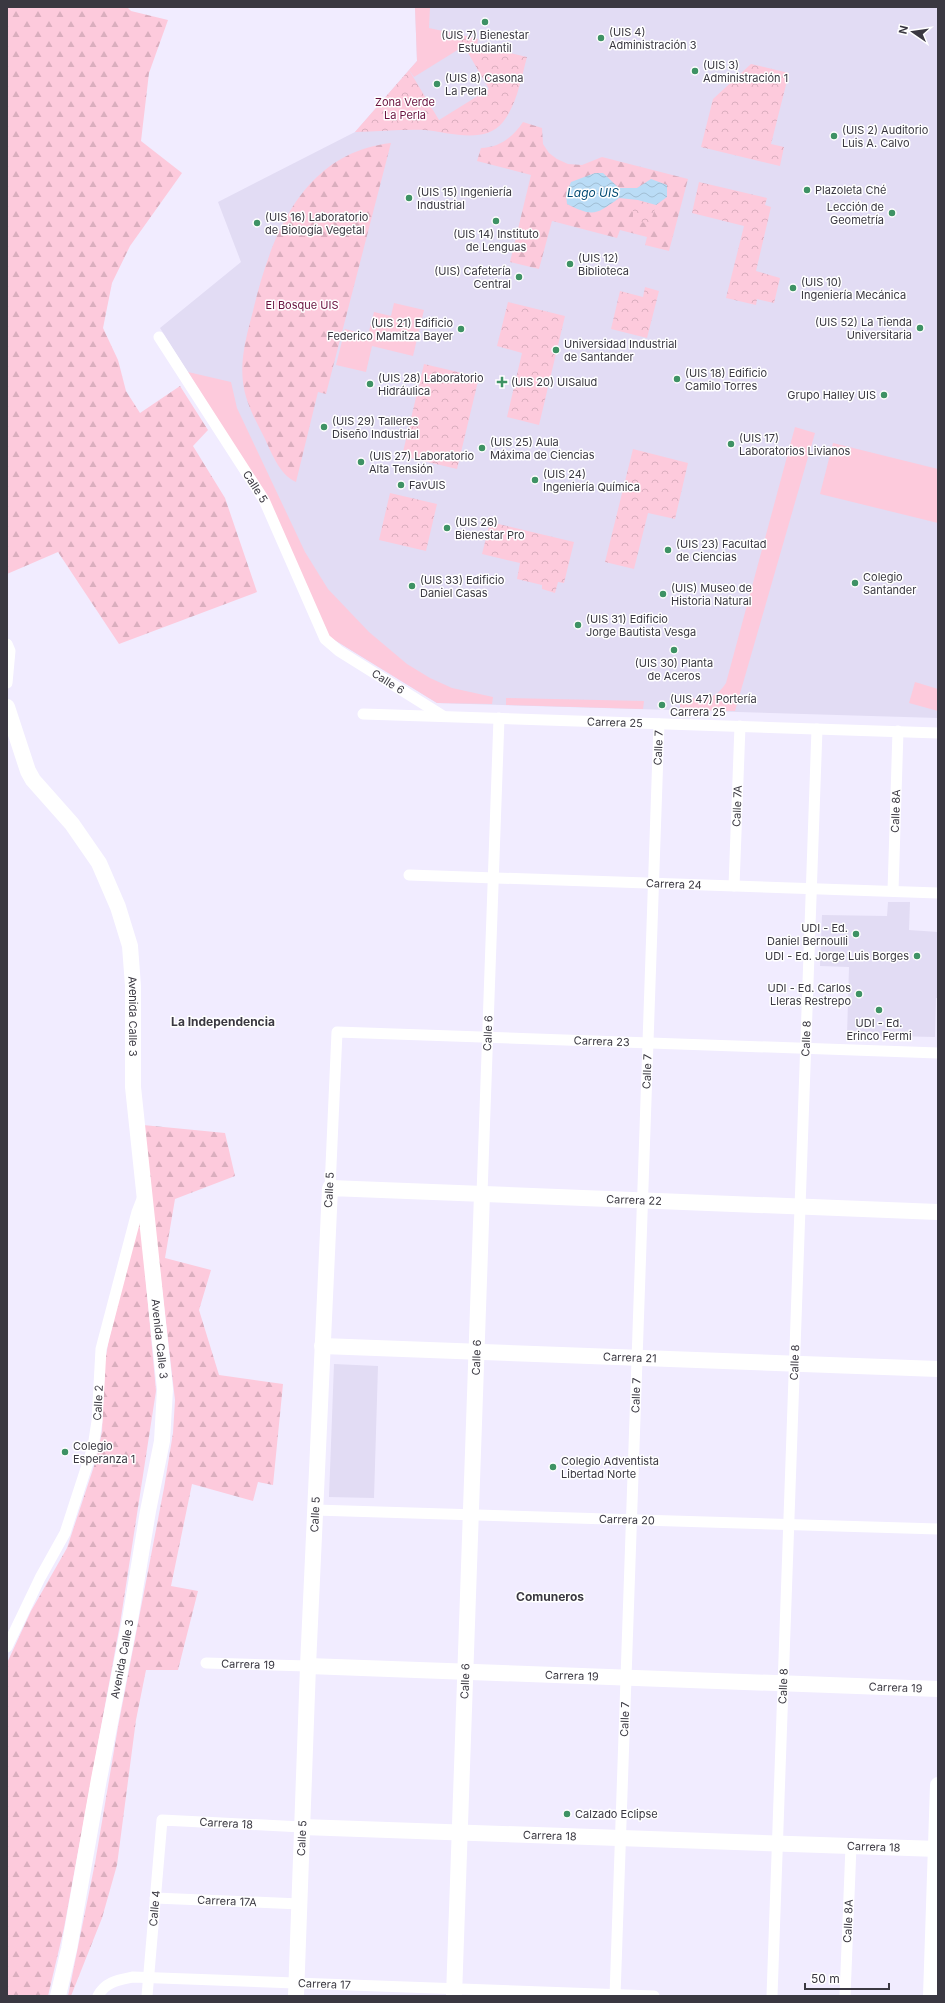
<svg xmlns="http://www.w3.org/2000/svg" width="945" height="2003" viewBox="0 0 945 2003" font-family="Inter,sans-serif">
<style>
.built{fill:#e2dcf4}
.grass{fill:#fdcadc}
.forest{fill:url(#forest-firs)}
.park{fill:url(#park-crowns)}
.water{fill:url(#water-waves)}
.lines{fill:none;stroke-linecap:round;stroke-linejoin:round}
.street{stroke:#fff;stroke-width:11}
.secondary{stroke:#fff;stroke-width:16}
.poi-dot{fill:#3e9264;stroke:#fff;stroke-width:1.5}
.labels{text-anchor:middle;stroke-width:3;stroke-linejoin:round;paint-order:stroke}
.poi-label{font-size:11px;fill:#3a3841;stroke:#fff;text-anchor:start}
.park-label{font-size:11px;fill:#68123e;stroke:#fff}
.street-label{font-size:11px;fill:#3a3841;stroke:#fff}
.water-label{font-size:12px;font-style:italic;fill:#004a73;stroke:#fff}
.neighbourhood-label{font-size:12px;font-weight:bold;fill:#3a3841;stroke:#fff}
</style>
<defs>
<pattern id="forest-firs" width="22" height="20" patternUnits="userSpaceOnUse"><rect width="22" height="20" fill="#fdcadc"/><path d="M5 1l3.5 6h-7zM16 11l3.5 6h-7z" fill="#daaebe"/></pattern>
<pattern id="park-crowns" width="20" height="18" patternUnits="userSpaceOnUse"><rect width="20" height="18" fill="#fdcadc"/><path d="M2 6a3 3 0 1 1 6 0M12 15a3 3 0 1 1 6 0" fill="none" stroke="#daaebe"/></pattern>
<pattern id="water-waves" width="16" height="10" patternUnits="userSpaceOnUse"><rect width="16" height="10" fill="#badcf6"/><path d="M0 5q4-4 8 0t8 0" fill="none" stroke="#a1bed4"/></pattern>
</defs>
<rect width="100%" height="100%" fill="#f1ecff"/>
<g class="built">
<path d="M415 7H938V718L437 703 328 636 272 506 160 328 241 262 218 202 355 132 417 61Z"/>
<path d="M888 902H910L909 930 938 932V998H936L935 1037 847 1035 849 967 820 966 822 915 887 916Z"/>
<path d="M334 1364 378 1366 374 1498 329 1497Z"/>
</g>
<g class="grass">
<path d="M415 7H430L429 28 457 34 464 46 414 77 409 70 417 61Z"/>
<path d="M394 303 424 310 413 356 372 346 366 372 336 365 345 329 368 335 374 312 391 316Z"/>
<path d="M188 372 231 382 237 408 305 552 328 589 369 632 407 664 430 678 452 688 493 697 492 704 437 703 328 636 272 506Z"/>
<path d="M795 427 815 433 735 711 680 710V698C702 698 713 703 726 683Z"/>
<path d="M833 443 938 469V523L820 494Z"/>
<path d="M915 682 938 689V711L909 703Z"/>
<path d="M506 698 644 701 643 709 506 705Z"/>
</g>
<g class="forest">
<path d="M7 7H127L131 11 168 20 149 73 141 141 182 173 130 246 112 283 103 328 118 360 126 391 140 413 180 386 208 430 193 446 225 498 257 592 119 644 58 552 7 574Z"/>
<path d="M523 122 542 128 543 144 549 153 557 159 568 164 582 165 602 157 688 179 669 251 645 245 647 237 620 230 617 238 552 221 539 269 510 262 531 175 477 161 481 148C499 148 513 137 523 122Z"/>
<path d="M391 143 326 394 318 392 296 482C280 475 272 454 265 439 256 421 245 402 243 382 240 358 247 334 253 311 271 235 303 153 391 143Z"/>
<path d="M143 1125 225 1133 235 1176 175 1199 165 1258 211 1270 199 1310 219 1375 283 1384 273 1485 258 1482 253 1501 192 1484 171 1586 198 1591 178 1670H146L136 1720 117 1865 102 1918 71 1996H68L95 1863 118 1727 164 1488 173 1433 175 1400Z"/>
<path d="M140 1217 156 1391 120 1624 64 1928 48 1996H7V1663L31 1611 67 1548 97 1457 102 1431 105 1361 109 1339Z"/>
</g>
<g class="park">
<path d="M457 34 478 39 477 45 527 57C521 79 517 104 503 122 485 145 448 132 425 130 402 129 378 132 355 132L409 70 439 120 489 89Z"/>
<path d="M751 64 789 73 771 144 784 147 780 166 701 147 713 99Z"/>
<path d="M699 182 767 198 765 205 771 207 756 271 780 278 774 303 757 299 756 305 726 298 744 226 692 213Z"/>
<path d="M633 200 656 205 650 224 633 220Z"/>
<path d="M645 287 659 291 647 338 611 329 620 291 643 297Z"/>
<path d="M508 302 565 316 539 425 507 417 522 353 497 346Z"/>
<path d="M424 364 479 377 457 469 402 456Z"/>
<path d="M633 449 688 463 675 519 648 513 634 569 605 562Z"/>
<path d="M390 493 437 504 426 551 379 540Z"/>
<path d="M490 522 574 542 564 583 558 582 555 593 542 589V585L517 579 520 563 482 554Z"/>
</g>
<path class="water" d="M595 173H603L619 188H637L651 179 667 185V197L656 205 638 200 619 198C596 215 593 217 567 204L566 194 571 182Z"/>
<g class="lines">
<g class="street">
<path id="s1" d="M159 337 264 500 325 639 339 651 443 716"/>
<path d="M7 644 10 651 7 683"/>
<path id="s2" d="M363 714 938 733"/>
<path id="s3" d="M409 875 938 893"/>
<path id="s4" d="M734 886 740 726"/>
<path id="s5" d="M893 891 898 731"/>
<path id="s6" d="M330 1188 337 1032 938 1053"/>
<path id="s7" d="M482 1194 499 718"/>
<path id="s8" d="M315 1510 938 1529"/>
<path id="s9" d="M7 1647 40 1578 65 1533 93 1447 97 1421 101 1349 137 1212 144 1194"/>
<path id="s10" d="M206 1663 308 1666"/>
<path id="s11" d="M155 1898 300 1904"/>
<path id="s12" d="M98 1996C105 1982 118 1980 133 1977L654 1996"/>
<path id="s13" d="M147 1996 162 1820 302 1827"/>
<path id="s14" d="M615 1996 659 724"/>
<path id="s15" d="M772 1996 817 729"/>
<path id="s16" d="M845 1996 851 1846"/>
</g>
<g class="secondary">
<path id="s17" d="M7 707 28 771 33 780 72 824 99 863 118 907 130 946 133 986V1087L165 1389 162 1441 148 1511 130 1620 99 1779 69 1949 58 1996"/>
<path id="s18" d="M322 1346 938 1369"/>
<path id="s19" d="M308 1666 938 1689"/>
<path id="s20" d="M302 1827 938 1849"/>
<path id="s21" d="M296 1996 308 1666 330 1188 938 1212"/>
<path id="s22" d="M454 1996 482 1194"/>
<path d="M931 1996 938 1785"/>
</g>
</g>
<g class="poi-dot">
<circle cx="485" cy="22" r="4"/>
<circle cx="601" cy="38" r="4"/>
<circle cx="695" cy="71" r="4"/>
<circle cx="437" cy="84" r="4"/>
<circle cx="834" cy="136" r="4"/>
<circle cx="807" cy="190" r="4"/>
<circle cx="409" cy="198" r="4"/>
<circle cx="892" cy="213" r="4"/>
<circle cx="496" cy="221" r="4"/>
<circle cx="257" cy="223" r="4"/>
<circle cx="570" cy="264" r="4"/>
<circle cx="519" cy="277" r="4"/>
<circle cx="793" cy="288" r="4"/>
<circle cx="920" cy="328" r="4"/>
<circle cx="461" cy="329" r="4"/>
<circle cx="556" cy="350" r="4"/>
<circle cx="677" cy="379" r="4"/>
<path d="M500 376h4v4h4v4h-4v4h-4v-4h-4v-4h4z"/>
<circle cx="370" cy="384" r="4"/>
<circle cx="884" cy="395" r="4"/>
<circle cx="324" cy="427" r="4"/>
<circle cx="731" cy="444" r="4"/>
<circle cx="482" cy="448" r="4"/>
<circle cx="361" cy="462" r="4"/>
<circle cx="535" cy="480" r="4"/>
<circle cx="401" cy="485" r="4"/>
<circle cx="447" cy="528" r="4"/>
<circle cx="668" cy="550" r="4"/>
<circle cx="855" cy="583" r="4"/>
<circle cx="412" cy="586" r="4"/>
<circle cx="663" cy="594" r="4"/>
<circle cx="578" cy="625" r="4"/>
<circle cx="674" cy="650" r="4"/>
<circle cx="662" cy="705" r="4"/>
<circle cx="856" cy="934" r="4"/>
<circle cx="917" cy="956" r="4"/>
<circle cx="859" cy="994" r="4"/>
<circle cx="879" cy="1010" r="4"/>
<circle cx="65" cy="1452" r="4"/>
<circle cx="553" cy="1467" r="4"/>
<circle cx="567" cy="1814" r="4"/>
</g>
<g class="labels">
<g class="poi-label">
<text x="609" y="36">(UIS 4)<tspan x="609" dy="13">Administración 3</tspan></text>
<text x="485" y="39" text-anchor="middle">(UIS 7) Bienestar<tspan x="485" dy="13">Estudiantil</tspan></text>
<text x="703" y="69">(UIS 3)<tspan x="703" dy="13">Administración 1</tspan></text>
<text x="445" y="82">(UIS 8) Casona<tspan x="445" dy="13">La Perla</tspan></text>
<text x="842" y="134">(UIS 2) Auditorio<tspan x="842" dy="13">Luis A. Calvo</tspan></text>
<text x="815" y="194">Plazoleta Ché</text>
<text x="417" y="196">(UIS 15) Ingeniería<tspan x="417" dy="13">Industrial</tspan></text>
<text x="884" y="211" text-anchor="end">Lección de<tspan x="884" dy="13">Geometría</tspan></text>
<text x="265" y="221">(UIS 16) Laboratorio<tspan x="265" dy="13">de Biología Vegetal</tspan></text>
<text x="496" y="238" text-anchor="middle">(UIS 14) Instituto<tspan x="496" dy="13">de Lenguas</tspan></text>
<text x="578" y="262">(UIS 12)<tspan x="578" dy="13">Biblioteca</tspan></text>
<text x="511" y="275" text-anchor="end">(UIS) Cafetería<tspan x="511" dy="13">Central</tspan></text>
<text x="801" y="286">(UIS 10)<tspan x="801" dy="13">Ingeniería Mecánica</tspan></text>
<text x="912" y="326" text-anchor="end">(UIS 52) La Tienda<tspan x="912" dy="13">Universitaria</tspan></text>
<text x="453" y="327" text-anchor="end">(UIS 21) Edificio<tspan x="453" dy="13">Federico Mamitza Bayer</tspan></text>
<text x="564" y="348">Universidad Industrial<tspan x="564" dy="13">de Santander</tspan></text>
<text x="685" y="377">(UIS 18) Edificio<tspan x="685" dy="13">Camilo Torres</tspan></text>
<text x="378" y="382">(UIS 28) Laboratorio<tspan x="378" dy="13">Hidráulica</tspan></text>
<text x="511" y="386">(UIS 20) UISalud</text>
<text x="876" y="399" text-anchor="end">Grupo Halley UIS</text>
<text x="332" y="425">(UIS 29) Talleres<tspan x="332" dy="13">Diseño Industrial</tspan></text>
<text x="739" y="442">(UIS 17)<tspan x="739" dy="13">Laboratorios Livianos</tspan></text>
<text x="490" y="446">(UIS 25) Aula<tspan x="490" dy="13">Máxima de Ciencias</tspan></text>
<text x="369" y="460">(UIS 27) Laboratorio<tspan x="369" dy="13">Alta Tensión</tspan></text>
<text x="543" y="478">(UIS 24)<tspan x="543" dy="13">Ingeniería Química</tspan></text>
<text x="409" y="489">FavUIS</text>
<text x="455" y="526">(UIS 26)<tspan x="455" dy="13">Bienestar Pro</tspan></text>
<text x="676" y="548">(UIS 23) Facultad<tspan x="676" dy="13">de Ciencias</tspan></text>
<text x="863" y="581">Colegio<tspan x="863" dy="13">Santander</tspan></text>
<text x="420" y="584">(UIS 33) Edificio<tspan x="420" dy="13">Daniel Casas</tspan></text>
<text x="671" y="592">(UIS) Museo de<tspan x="671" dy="13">Historia Natural</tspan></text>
<text x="586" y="623">(UIS 31) Edificio<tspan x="586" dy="13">Jorge Bautista Vesga</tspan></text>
<text x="674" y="667" text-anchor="middle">(UIS 30) Planta<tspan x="674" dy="13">de Aceros</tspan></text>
<text x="670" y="703">(UIS 47) Portería<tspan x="670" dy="13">Carrera 25</tspan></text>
<text x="848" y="932" text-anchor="end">UDI - Ed.<tspan x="848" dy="13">Daniel Bernoulli</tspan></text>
<text x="909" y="960" text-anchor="end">UDI - Ed. Jorge Luis Borges</text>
<text x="851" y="992" text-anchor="end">UDI - Ed. Carlos<tspan x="851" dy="13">Lleras Restrepo</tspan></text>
<text x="879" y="1027" text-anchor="middle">UDI - Ed.<tspan x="879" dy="13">Erinco Fermi</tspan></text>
<text x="73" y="1450">Colegio<tspan x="73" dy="13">Esperanza 1</tspan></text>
<text x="561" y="1465">Colegio Adventista<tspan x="561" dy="13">Libertad Norte</tspan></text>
<text x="575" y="1818">Calzado Eclipse</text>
</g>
<g class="park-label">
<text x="405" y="106">Zona Verde<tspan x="405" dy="13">La Perla</tspan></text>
<text x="302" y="309">El Bosque UIS</text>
</g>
<g class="street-label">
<text dy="4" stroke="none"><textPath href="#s1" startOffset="178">Calle 5</textPath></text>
<text dy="4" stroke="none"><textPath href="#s1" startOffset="422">Calle 6</textPath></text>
<text dy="4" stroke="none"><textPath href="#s2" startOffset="252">Carrera 25</textPath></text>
<text dy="4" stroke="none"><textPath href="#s14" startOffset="1249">Calle 7</textPath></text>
<text dy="4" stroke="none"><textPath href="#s4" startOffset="80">Calle 7A</textPath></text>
<text dy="4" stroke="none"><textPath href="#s5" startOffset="80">Calle 8A</textPath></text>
<text dy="4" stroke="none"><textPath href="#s3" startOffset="265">Carrera 24</textPath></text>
<text dy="4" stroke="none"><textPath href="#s17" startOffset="343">Avenida Calle 3</textPath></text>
<text dy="4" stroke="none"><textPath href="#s7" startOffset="161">Calle 6</textPath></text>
<text dy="4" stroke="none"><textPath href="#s15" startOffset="958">Calle 8</textPath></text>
<text dy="4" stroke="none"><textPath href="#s6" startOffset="421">Carrera 23</textPath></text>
<text dy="4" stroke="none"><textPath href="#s14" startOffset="925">Calle 7</textPath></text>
<text transform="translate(329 1190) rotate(-87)" y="4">Calle 5</text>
<text dy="4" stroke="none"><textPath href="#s21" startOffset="1113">Carrera 22</textPath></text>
<text dy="4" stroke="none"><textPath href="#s17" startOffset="667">Avenida Calle 3</textPath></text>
<text dy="4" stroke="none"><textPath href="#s22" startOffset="639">Calle 6</textPath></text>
<text dy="4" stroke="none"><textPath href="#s18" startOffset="308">Carrera 21</textPath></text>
<text dy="4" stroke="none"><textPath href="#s15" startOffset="634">Calle 8</textPath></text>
<text dy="4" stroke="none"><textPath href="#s14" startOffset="601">Calle 7</textPath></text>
<text dy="4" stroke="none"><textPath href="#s9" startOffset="263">Calle 2</textPath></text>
<text dy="4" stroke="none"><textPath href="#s21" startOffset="482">Calle 5</textPath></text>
<text dy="4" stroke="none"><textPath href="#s8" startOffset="312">Carrera 20</textPath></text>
<text transform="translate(122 1659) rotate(-79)" y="4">Avenida Calle 3</text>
<text dy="4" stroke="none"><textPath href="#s10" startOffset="42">Carrera 19</textPath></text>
<text dy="4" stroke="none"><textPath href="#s19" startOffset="264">Carrera 19</textPath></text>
<text dy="4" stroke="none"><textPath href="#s22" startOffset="315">Calle 6</textPath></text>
<text dy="4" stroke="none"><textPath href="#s15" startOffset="310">Calle 8</textPath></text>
<text dy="4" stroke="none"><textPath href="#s19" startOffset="588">Carrera 19</textPath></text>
<text dy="4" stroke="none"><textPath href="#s14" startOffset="277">Calle 7</textPath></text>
<text dy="4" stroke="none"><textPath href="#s13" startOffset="241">Carrera 18</textPath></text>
<text dy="4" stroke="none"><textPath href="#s20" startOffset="248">Carrera 18</textPath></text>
<text dy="4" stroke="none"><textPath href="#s21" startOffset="158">Calle 5</textPath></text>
<text dy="4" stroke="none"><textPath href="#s20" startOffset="572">Carrera 18</textPath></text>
<text dy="4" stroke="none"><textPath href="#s11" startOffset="72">Carrera 17A</textPath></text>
<text dy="4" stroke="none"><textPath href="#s13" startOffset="88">Calle 4</textPath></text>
<text dy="4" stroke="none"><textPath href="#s16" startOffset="75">Calle 8A</textPath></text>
<text dy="4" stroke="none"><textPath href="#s12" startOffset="233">Carrera 17</textPath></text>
</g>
<g class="water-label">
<text x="593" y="197">Lago UIS</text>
</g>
<g class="neighbourhood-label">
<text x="223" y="1026">La Independencia</text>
<text x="550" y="1601">Comuneros</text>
</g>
</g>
<rect width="945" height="2003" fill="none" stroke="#3a3841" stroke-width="16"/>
<g transform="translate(913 32) rotate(283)" stroke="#ffffff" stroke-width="3" paint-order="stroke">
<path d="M0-3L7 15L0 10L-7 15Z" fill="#3a3841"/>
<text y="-6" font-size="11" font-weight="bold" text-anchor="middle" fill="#3a3841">N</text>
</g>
<path d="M805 1983v6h84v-6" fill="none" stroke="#3a3841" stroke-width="2"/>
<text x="811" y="1983" font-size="12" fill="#3a3841" stroke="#ffffff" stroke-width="3" paint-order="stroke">50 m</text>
</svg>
